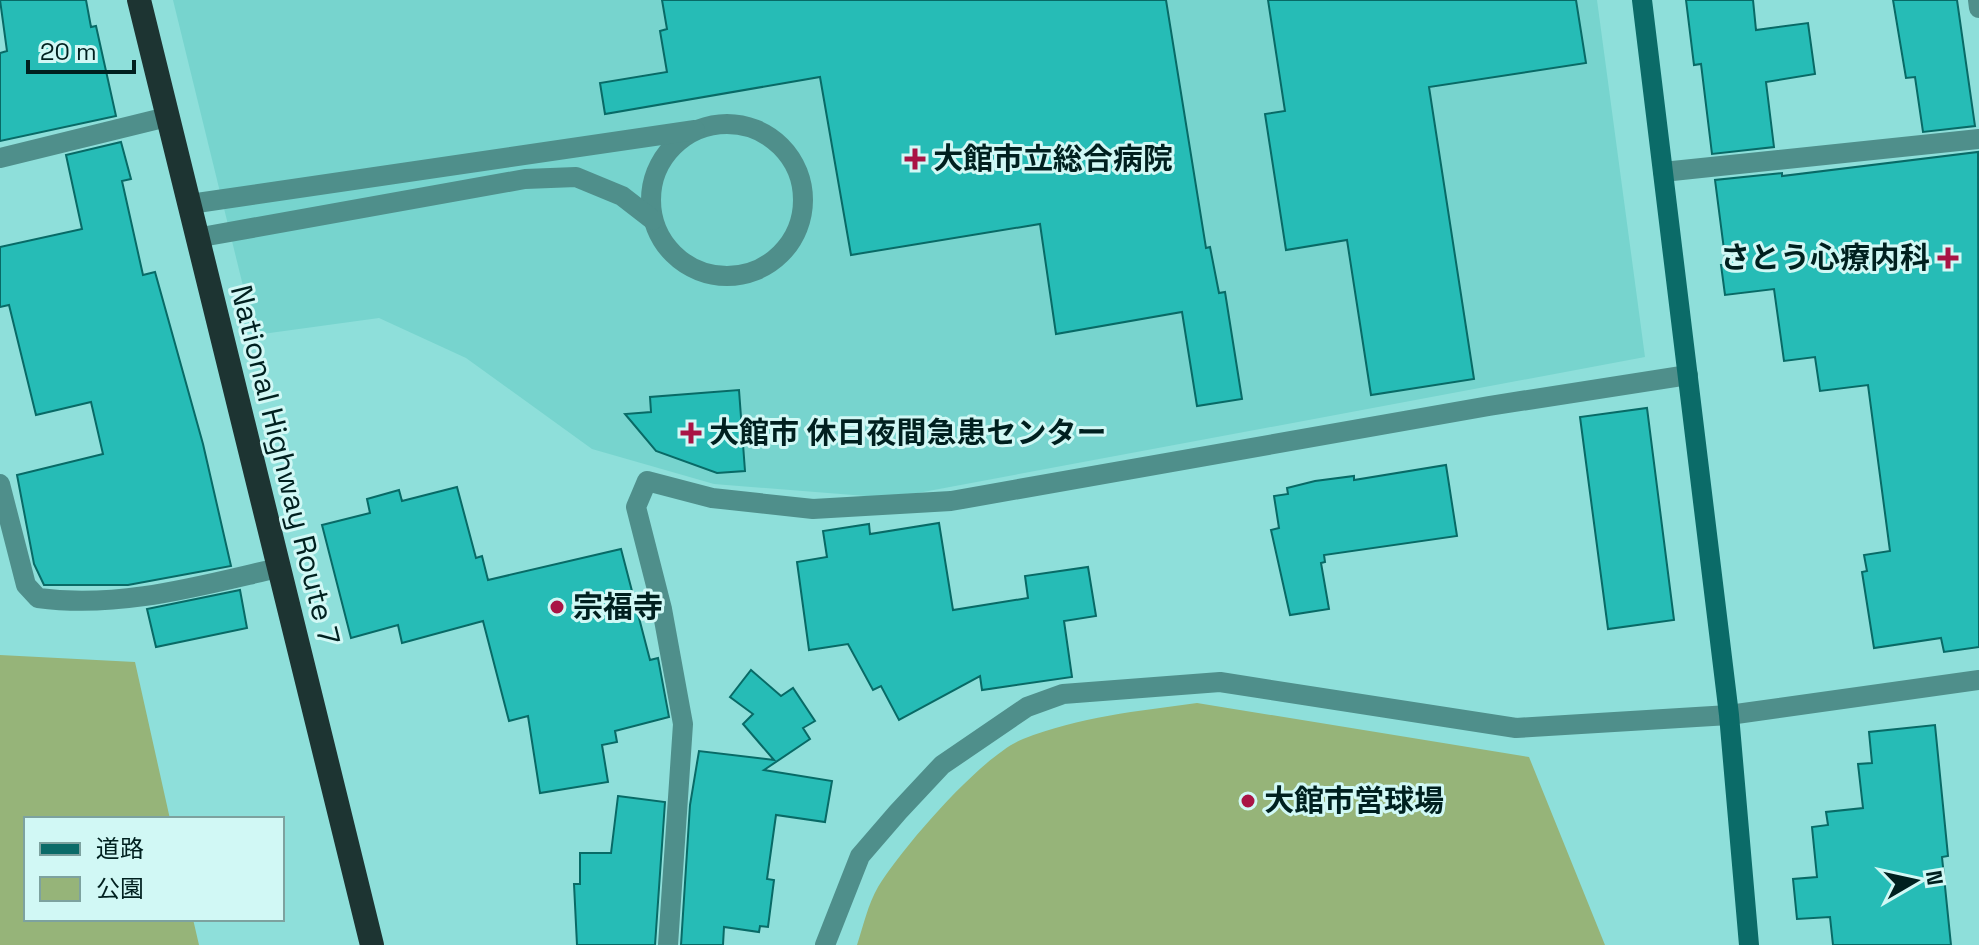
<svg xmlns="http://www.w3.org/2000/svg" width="1979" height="945" viewBox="0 0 1979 945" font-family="'Space Grotesk','Noto Sans JP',sans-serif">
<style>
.built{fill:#77d4ce}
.green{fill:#96b479}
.building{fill:#26bcb6;stroke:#086a66;stroke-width:2}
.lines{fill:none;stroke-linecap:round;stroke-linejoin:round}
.street{stroke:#4f8f8b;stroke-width:20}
.secondary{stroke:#0b6b68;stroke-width:20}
.highway{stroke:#1d3432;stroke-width:24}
.poi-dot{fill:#a91445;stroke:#d1f8f5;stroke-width:3}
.labels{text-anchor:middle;stroke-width:6;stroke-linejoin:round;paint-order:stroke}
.poi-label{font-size:30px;font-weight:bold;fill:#00201f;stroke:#d1f8f5;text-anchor:start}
.street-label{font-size:30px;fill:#00201f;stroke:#d1f8f5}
</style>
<rect width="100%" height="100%" fill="#8edfda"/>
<path class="built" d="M173 0H1597L1645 357 891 498 714 484 592 449 466 358 379 318 255 335Z"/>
<g class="green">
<path d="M0 655 135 662 170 819H26V919H193L199 945H0Z"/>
<path d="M1197 703 1529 757 1605 945H857C863 927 868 904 878 887 901 849 982 755 1023 739 1079 717 1138 711 1197 703Z"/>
</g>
<g class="building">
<path d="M0 0H86L91 27 96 26 116 116 0 141V53L7 51Z"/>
<path d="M662 0H1166L1206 248 1210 247 1219 293 1225 292 1242 399 1197 406 1182 312 1056 334 1040 224 851 255 820 77 605 114 600 83 667 72 660 31 667 29Z"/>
<path d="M1268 0H1576L1586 63 1429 87 1474 379 1371 395 1347 240 1286 250 1265 114 1285 111Z"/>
<path d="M1686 0H1753L1756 30 1808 23 1815 74 1766 82 1774 147 1712 154 1701 64 1694 65Z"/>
<path d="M1893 0H1957L1975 126 1923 132 1915 77 1906 78Z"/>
<path d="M121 142 131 179 122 181 143 275 155 272 203 444 231 566 128 585H44L34 564 17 475 103 454 91 402 36 415 9 305 0 307V247L82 229 66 155Z"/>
<path d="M1978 152 1979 647 1944 652 1941 638 1874 648 1862 572 1867 571 1864 555 1890 551 1868 385 1820 391 1815 357 1784 361 1774 289 1725 295 1721 265H1726L1715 180 1782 173V176Z"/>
<path d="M739 390 745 471 717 473 656 451 625 414 651 412 650 397Z"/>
<path d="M1647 408 1674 620 1608 629 1580 417Z"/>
<path d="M1446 465 1457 536 1324 555 1325 562 1321 563 1329 609 1290 615 1271 530 1279 528 1274 496 1288 494 1287 488 1315 481 1354 476V480Z"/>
<path d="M457 487 476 558 482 556 488 580 621 549 650 660 658 658 669 717 615 731 617 742 602 745 608 782 540 793 528 716 509 721 483 621 402 643 398 625 351 638 322 525 370 513 367 499 399 490 402 501Z"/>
<path d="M939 523 953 610 1028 598 1025 576 1088 567 1096 616 1064 621 1072 677 982 690 980 676 899 720 881 686 873 690 848 644 809 650 797 562 827 557 823 531 869 524 870 534Z"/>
<path d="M240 590 247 628 156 647 147 609Z"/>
<path d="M751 670 781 696 793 688 815 721 803 728 810 739 764 770 832 781 825 822 776 815 767 879 774 880 768 927 760 926 759 932 724 927 723 945H681L690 805 699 751 774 760 743 724 753 714 730 697Z"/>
<path d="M1935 725 1948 856 1942 857 1951 945H1833L1830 917 1797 919 1793 879 1817 877 1812 827 1828 825 1826 812 1863 808 1858 764 1872 763 1869 732Z"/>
<path d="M618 796 665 802 655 945H577L574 884H580V853H611Z"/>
</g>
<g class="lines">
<g class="street">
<path d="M1978 0 1979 8"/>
<circle cx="727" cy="200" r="76"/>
<path d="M0 158 167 117"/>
<path d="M1663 172 1979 139"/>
<path d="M190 204 695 130"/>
<path d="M196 238 525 179 576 177 622 196 653 220"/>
<path d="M0 484 26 585 38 598C120 609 199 586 278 568"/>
<path d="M668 945 683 724 662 609 636 507 647 481 712 498 813 509 951 501 1489 406 1688 375"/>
<path d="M825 945 860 856 898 812 942 765 1027 707 1063 694 1220 682 1516 728 1729 715 1979 680"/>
</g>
<path class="secondary" d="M1642 0 1729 715 1749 945"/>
<path class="highway" d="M139 0 372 945"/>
</g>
<g class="poi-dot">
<path d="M911 147h8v8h8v8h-8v8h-8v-8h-8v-8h8z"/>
<path d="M1944 246h8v8h8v8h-8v8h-8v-8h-8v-8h8z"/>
<path d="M687 421h8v8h8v8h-8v8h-8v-8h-8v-8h8z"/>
<circle cx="557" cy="607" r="8"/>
<circle cx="1248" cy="801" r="8"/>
</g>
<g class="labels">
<g class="poi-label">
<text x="933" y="169">大館市立総合病院</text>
<text x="1930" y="268" text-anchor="end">さとう心療内科</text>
<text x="709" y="443">大館市 休日夜間急患センター</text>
<text x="573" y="617">宗福寺</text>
<text x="1264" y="811">大館市営球場</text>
</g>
<g class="street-label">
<text transform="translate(285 465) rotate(76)" y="10">National Highway Route 7</text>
</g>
</g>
<rect x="24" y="817" width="260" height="104" fill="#d1f8f5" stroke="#7da29f" stroke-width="2"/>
<rect x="40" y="843" width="40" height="12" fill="#0b6b68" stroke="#7da29f" stroke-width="2"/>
<text x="96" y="857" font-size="24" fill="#00201f">道路</text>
<rect x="40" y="877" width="40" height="24" fill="#96b479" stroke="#7da29f" stroke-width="2"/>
<text x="96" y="897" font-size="24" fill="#00201f">公園</text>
<g transform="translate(1915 881) rotate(81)" stroke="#d1f8f5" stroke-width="6" paint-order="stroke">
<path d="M0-6L14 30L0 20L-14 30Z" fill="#00201f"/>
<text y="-12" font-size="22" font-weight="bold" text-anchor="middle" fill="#00201f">N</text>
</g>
<path d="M28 60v12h106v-12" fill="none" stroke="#00201f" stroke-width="4"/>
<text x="40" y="60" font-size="24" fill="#00201f" stroke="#d1f8f5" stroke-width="6" paint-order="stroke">20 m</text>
</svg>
